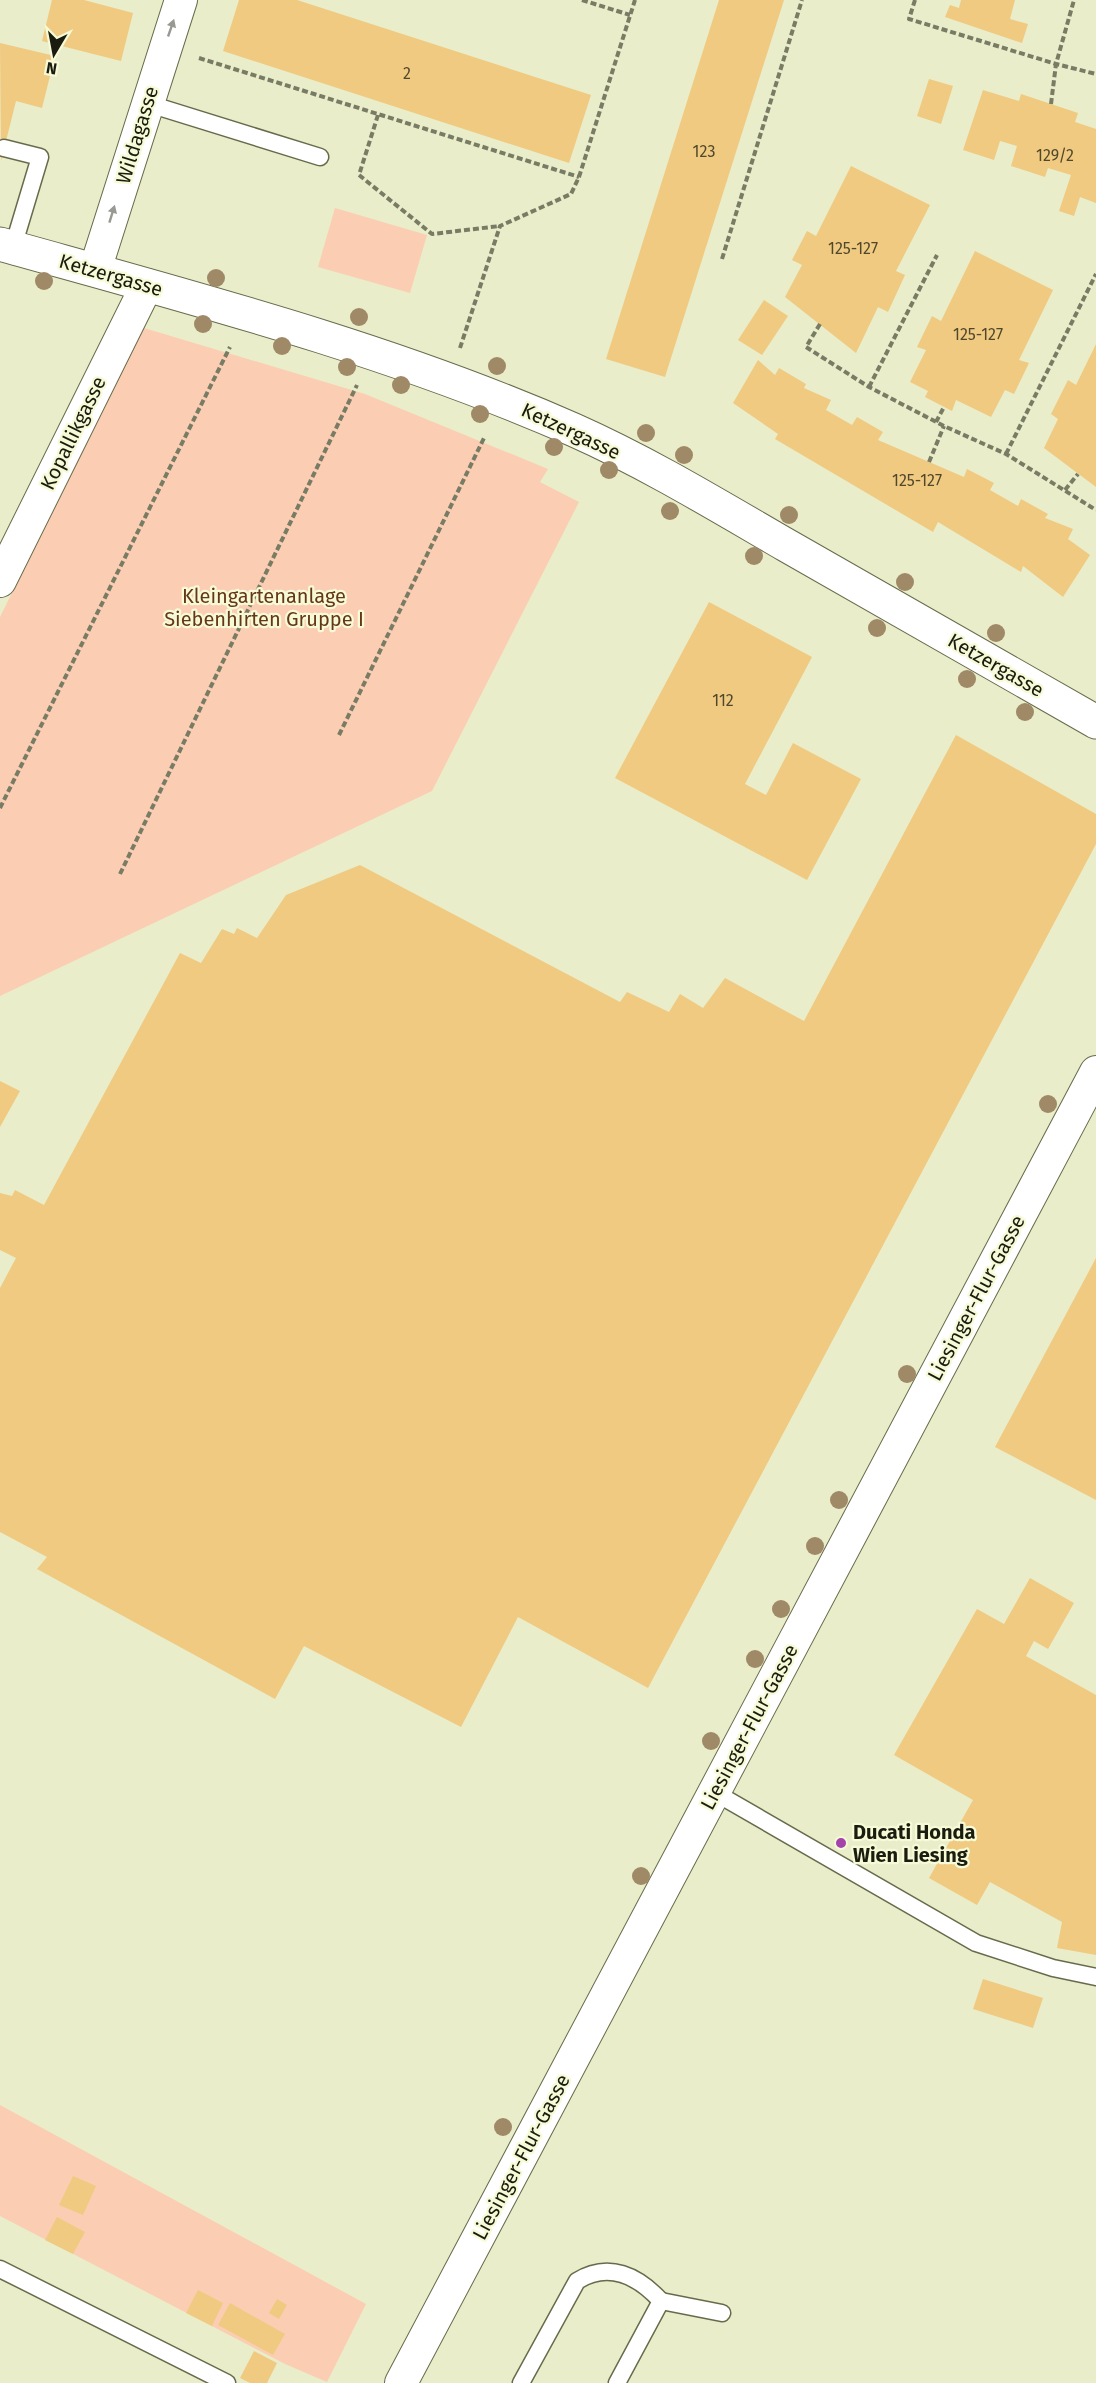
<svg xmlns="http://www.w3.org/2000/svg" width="1096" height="2383" viewBox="0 0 1096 2383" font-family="'Fira Sans',sans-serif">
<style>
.green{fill:#fbceb3}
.building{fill:#f0ca81}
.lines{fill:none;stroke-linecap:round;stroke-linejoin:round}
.service-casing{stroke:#686b4b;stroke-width:19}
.minor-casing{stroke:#686b4b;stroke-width:34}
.secondary-casing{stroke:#686b4b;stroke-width:35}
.path{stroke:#797c64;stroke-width:4;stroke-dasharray:6 3;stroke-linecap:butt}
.service{stroke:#fff;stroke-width:16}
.minor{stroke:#fff;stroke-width:32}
.secondary{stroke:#fff;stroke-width:33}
.tree{fill:#a08967}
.oneway{fill:#989993}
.poi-dot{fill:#a443ab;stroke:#f6fad6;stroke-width:2}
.labels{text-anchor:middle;stroke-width:4.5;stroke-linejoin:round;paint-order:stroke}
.number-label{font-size:16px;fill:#50482c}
.street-label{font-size:20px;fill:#1a1c0f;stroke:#f6fad6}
.park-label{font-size:20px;fill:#653717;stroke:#f6fad6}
.poi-label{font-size:20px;font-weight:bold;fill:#1a1c0f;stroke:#f6fad6;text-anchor:start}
</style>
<rect width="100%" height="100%" fill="#e9edc9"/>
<g class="green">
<path d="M335 208 427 235 410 293 318 267Z"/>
<path d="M144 328 365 394 548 469 540 482 579 502 432 791 0 996V617Z"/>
<path d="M0 2105 366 2304 327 2382 285 2364 0 2216Z"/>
</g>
<g class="building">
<path d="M52 0H84L133 13 121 61 42 41Z"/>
<path d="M239 0H297L591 95 569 163 223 51Z"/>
<path d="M719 0H784L665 377 606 359Z"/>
<path d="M961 0H1015L1010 19 1028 24 1022 43 945 17 950 5 959 8Z"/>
<path d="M0 43 55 56 42 108 16 101 1 161Z"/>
<path d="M929 79 953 86 941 124 917 116Z"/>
<path d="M983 90 1019 101 1021 94 1078 113 1075 122 1096 129V203L1080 197 1074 216 1059 211 1071 175 1048 168 1045 177 1011 166 1017 146 1000 141 994 160 963 150Z"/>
<path d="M851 166 930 205 896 271 905 275 888 312 878 307 856 353 785 297 802 265 792 260 807 231 816 236Z"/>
<path d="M975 251 1053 290 1019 360 1029 363 1014 394 1005 390 991 417 956 400 952 411 925 397 928 391 910 382 926 350 917 347 932 316 941 321Z"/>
<path d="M764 300 788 316 762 355 738 340Z"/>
<path d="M1096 344V487L1044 448 1058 419 1051 414 1068 380 1076 385Z"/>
<path d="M758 360 775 375 779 368 806 384 804 388 831 400 826 410 852 425 857 417 883 432 878 440 964 477 967 469 994 483 990 490 1018 506 1021 499 1048 514 1045 518 1073 529 1068 539 1090 555 1063 597 1023 566 1021 572 938 522 933 532 775 439 778 434 733 403Z"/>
<path d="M709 602 812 657 745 784 766 795 793 743 861 779 807 880 615 778Z"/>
<path d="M956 735 1096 814V844L648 1688 518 1617 461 1727 304 1646 275 1699 37 1569 47 1557 0 1532V1288L16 1258 0 1250V1193L12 1196 15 1190 44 1205 180 953 201 963 222 929 234 934 237 928 257 938 286 895 360 865 620 1002 627 992 669 1012 680 994 703 1008 725 978 804 1021Z"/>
<path d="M0 1081 20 1091 0 1127Z"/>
<path d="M1096 1258V1500L995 1447Z"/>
<path d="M1030 1578 1074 1603 1048 1649 1034 1641 1026 1656 1096 1695V1955L1057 1948 1062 1922 990 1882 977 1905 929 1878 973 1800 894 1755 977 1609 1004 1624Z"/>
<path d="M983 1979 1043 1998 1033 2028 973 2009Z"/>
<path d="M73 2176 96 2186 83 2215 59 2205Z"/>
<path d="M57 2217 85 2232 73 2254 45 2240Z"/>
<path d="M198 2290 223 2303 212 2326 186 2313Z"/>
<path d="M277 2299 287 2305 279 2319 269 2313Z"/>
<path d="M230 2303 285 2334 273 2355 218 2325Z"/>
<path d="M254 2351 277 2363 267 2383H250L240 2378Z"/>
</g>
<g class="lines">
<g class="service-casing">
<g id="service">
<path d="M146 103 320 157"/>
<path d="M4 148 40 157 13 247"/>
<path d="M714 1792 976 1943 1053 1968 1096 1977"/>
<path d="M0 2269 227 2383"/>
<path d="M521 2383 577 2281C609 2261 638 2276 661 2301"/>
<path d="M617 2383 661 2301 722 2313"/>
</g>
</g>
<g class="minor-casing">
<g id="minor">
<path d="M95 270 181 0"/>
<path d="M0 581 147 285"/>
<path d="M401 2383 1096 1072"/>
</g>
</g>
<g class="secondary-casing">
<path id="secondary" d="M0 244C193 298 390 349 574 430 648 463 717 505 786 545 890 604 993 663 1096 722"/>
</g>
<g class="path">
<path d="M582 0 630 15"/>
<path d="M915 0 909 19 1056 64 1096 74"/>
<path d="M199 58 579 177"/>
<path d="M1051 104 1056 64 1074 0"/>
<path d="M378 115 359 175 432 234 500 226"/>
<path d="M722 259 802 0"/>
<path d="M820 324 806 347 869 387 944 426 1006 454 1096 510"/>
<path d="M460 348 500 226 571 194 579 177 635 0"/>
<path d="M869 387 937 255"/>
<path d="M936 422 944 407"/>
<path d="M1006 454 1096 274"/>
<path d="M929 462 944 426"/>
<path d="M1065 490 1078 474"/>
<path d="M339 735 485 436"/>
<path d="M0 808 230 347"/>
<path d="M120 874 357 385"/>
</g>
<use href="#service" class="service"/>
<use href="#minor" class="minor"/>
<use href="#secondary" class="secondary"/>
</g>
<g class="tree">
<circle cx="216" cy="278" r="9"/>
<circle cx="44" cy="281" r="9"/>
<circle cx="359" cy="317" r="9"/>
<circle cx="203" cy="324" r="9"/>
<circle cx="282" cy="346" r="9"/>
<circle cx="497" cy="366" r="9"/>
<circle cx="347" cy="367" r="9"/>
<circle cx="401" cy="385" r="9"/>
<circle cx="480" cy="414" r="9"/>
<circle cx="646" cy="433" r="9"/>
<circle cx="554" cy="447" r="9"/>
<circle cx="684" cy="455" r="9"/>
<circle cx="609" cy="470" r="9"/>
<circle cx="670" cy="511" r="9"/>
<circle cx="789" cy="515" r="9"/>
<circle cx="754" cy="556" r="9"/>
<circle cx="905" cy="582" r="9"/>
<circle cx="877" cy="628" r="9"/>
<circle cx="996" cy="633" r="9"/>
<circle cx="967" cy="679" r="9"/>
<circle cx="1025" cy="712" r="9"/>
<circle cx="1048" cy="1104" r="9"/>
<circle cx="907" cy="1374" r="9"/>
<circle cx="839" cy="1500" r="9"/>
<circle cx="815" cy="1546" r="9"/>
<circle cx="781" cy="1609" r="9"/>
<circle cx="755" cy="1659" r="9"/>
<circle cx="711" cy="1741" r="9"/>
<circle cx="641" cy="1876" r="9"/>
<circle cx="503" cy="2127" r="9"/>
</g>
<defs><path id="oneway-solid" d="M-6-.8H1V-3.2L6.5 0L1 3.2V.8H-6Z" transform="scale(1.5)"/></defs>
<g class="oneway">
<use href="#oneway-solid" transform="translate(171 28) rotate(-71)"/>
<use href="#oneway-solid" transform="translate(112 214) rotate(-73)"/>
</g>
<circle class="poi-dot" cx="841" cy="1843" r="6"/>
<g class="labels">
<g class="number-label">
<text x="407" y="79">2</text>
<text x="704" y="157">123</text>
<text x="1055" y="161">129/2</text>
<text x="853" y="254">125-127</text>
<text x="978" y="340">125-127</text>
<text x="917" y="486">125-127</text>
<text x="723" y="706">112</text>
</g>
<g class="street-label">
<text transform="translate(137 135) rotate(-73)" y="7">Wildagasse</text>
<text transform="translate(111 275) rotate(16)" y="7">Ketzergasse</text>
<text transform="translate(571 431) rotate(25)" y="7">Ketzergasse</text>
<text transform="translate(73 433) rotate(-64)" y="7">Kopallikgasse</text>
<text transform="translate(996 665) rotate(30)" y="7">Ketzergasse</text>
<text transform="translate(976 1298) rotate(-62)" y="7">Liesinger-Flur-Gasse</text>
<text transform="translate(749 1727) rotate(-62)" y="7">Liesinger-Flur-Gasse</text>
<text transform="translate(521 2157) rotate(-62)" y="7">Liesinger-Flur-Gasse</text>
</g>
<g class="park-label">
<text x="264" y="603">Kleingartenanlage<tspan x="264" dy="23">Siebenhirten Gruppe I</tspan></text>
</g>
<g class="poi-label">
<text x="853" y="1839">Ducati Honda<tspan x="853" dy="23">Wien Liesing</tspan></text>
</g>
</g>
<g transform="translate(54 54) rotate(190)" stroke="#f6fad6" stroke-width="4.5" paint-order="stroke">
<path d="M0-4.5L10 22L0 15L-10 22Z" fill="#1a1c0f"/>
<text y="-9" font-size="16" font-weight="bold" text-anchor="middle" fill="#1a1c0f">N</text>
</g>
</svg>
